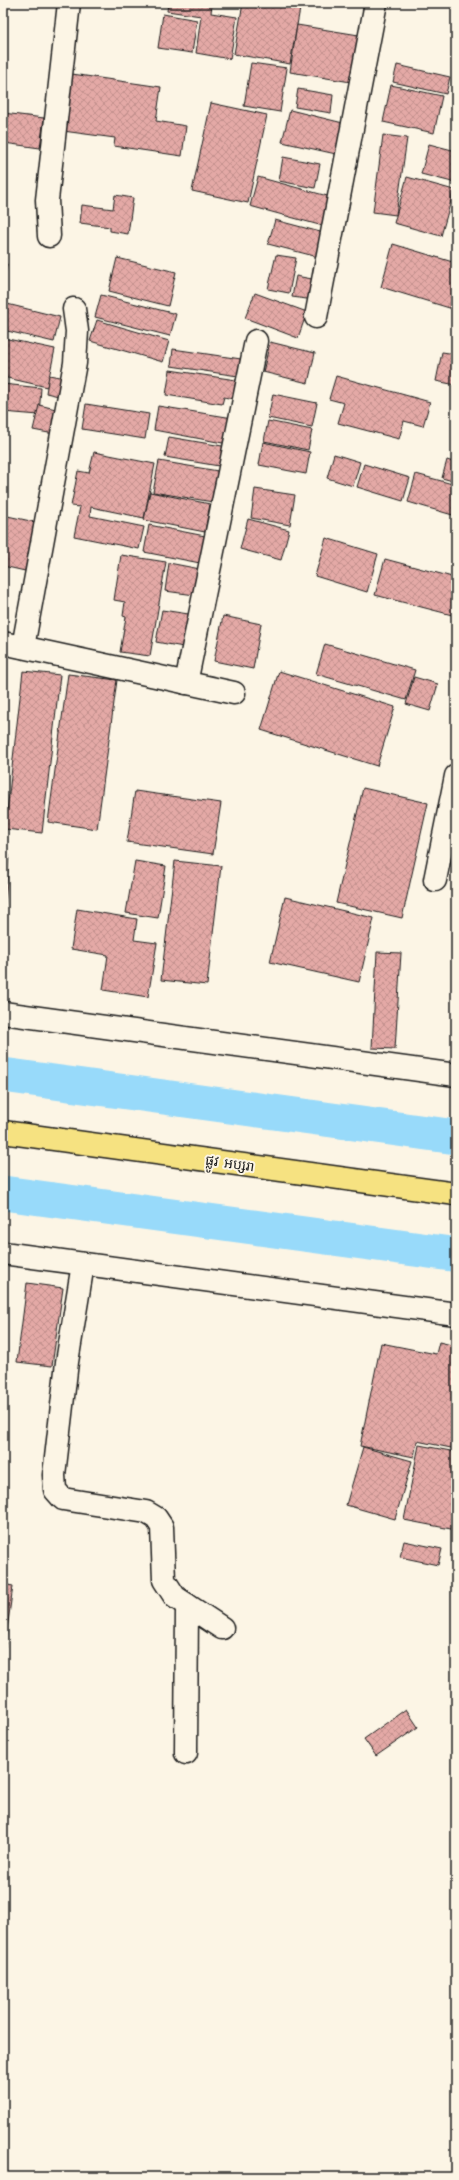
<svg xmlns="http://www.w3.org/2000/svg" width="459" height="2180" viewBox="0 0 459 2180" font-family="'Architects Daughter','Noto Sans Khmer',sans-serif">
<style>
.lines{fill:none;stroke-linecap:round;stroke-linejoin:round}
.canal{stroke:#98dafa;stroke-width:35}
.building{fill:url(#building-cross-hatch);stroke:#1c1c1c}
.minor-casing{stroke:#1c1c1c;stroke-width:25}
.major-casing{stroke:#1c1c1c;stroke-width:25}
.minor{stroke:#fcf5e5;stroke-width:22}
.major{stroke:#f6e281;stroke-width:22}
.labels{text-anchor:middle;stroke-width:4;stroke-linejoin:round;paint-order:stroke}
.street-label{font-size:14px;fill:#1c1c1c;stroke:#fcf5e5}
</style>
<defs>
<pattern id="building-cross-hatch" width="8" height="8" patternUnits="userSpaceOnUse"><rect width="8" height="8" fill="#e4a9a6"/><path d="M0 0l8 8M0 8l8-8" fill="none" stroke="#c3918e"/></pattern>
</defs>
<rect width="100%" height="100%" fill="#fcf5e5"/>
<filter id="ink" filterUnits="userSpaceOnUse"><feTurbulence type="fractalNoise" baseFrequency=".025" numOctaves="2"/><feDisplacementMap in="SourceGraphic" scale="8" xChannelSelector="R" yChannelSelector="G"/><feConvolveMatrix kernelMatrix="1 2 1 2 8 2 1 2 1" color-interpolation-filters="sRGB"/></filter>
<g filter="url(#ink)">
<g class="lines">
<g class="canal">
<path d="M3 1075 456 1137"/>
<path d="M3 1193 451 1254"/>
</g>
</g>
<g class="building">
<path d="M168 3H212L211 13 237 17 230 59 196 53 201 16 167 11Z"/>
<path d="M243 3H301L290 64 234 54Z"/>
<path d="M163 14 197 20 192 53 158 48Z"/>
<path d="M297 25 365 36 357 83 290 72Z"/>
<path d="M251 63 287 68 280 112 244 106Z"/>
<path d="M397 65 450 77 446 94 393 82Z"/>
<path d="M72 74 161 87 156 121 186 126 182 156 114 146 115 138 63 131Z"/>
<path d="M391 85 442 96 434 133 383 122Z"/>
<path d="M298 89 333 95 331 113 295 107Z"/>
<path d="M211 103 267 115 248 203 192 191Z"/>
<path d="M290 110 343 123 336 154 282 142Z"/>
<path d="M3 113 44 118 40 148 4 143 3 150Z"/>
<path d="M383 135 407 138 396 215 373 212Z"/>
<path d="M429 144 456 151V183L421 174Z"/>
<path d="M283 157 320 164 315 188 279 181Z"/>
<path d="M258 177 331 197 323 226 250 206Z"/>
<path d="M407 177 454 190 441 236 394 223Z"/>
<path d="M115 195 133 198 128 234 110 231V227L80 223 82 205 113 209Z"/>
<path d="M275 220 324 233 318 257 268 244Z"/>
<path d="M393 244 456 263V310L381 287Z"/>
<path d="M276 255 296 258 289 293 268 289Z"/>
<path d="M117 258 176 272 168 306 109 291Z"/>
<path d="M3 263 7 264 3 285Z"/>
<path d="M296 276 317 280 314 300 292 297Z"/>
<path d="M255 293 307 312 298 338 245 318Z"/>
<path d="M101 295 176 314 170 336 95 317Z"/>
<path d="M3 303 60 317 54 342 3 330Z"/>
<path d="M97 320 169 341 163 362 90 341Z"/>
<path d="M3 338 55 349 47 387 3 377Z"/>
<path d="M270 342 315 353 308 383 263 372Z"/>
<path d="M173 349 241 359 238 376 171 366Z"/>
<path d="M442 352 456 354V385L436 381Z"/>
<path d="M170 370 236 380 233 399 224 397 222 404 166 395Z"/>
<path d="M49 375 70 379 67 398 46 393Z"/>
<path d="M336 376 430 402 423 426 404 421 399 439 338 423 344 403 329 399Z"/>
<path d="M3 384 41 388 39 415 3 412Z"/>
<path d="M273 394 317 403 312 427 268 418Z"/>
<path d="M86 404 149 414 145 439 82 429Z"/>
<path d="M39 405 60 410 54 434 33 430Z"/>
<path d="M158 406 233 418 228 444 154 430Z"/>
<path d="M268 421 312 430 308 450 264 441Z"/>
<path d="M169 437 228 447 225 467 165 457Z"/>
<path d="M263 442 310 452 306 474 259 465Z"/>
<path d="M94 452 155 464 144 518 91 507 90 516 144 527 139 549 74 536 80 507 71 506 78 471 89 473Z"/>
<path d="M334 454 360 462 353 486 327 478Z"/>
<path d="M447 460 456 463V482L442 478Z"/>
<path d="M159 461 218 471 213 502 153 492Z"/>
<path d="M364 464 410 478 403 501 357 487Z"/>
<path d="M416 474 456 485V516L408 502Z"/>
<path d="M255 489 295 495 290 525 251 518Z"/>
<path d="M150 492 210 504 205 532 144 520Z"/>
<path d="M3 515 35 522 25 571 3 566 5 557H3Z"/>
<path d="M248 519 289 530 281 560 240 549Z"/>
<path d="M149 525 205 536 200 563 144 552Z"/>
<path d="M326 538 378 554 367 592 315 576Z"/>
<path d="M121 555 166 562 150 656 120 652 126 617 123 616 125 602 114 600Z"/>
<path d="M385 559 456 578V616L375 595Z"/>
<path d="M169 563 200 569 195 595 165 591Z"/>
<path d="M162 610 195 615 189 648 156 642Z"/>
<path d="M223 616 261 624 253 669 214 661Z"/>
<path d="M325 644 415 670 406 700 316 674Z"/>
<path d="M23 671 60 675 42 833 5 829Z"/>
<path d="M279 671 395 707 377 766 261 730Z"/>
<path d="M68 674 117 680 97 829 48 822Z"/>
<path d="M414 677 438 684 430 711 406 704Z"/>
<path d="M363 788 428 803 402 918 336 903Z"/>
<path d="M135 791 221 803 213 854 127 842Z"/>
<path d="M3 854 9 855 3 931Z"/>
<path d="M135 861 166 866 158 918 126 913Z"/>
<path d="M175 861 221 866 207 985 161 980Z"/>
<path d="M285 897 374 918 359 982 270 962Z"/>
<path d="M77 909 137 919 134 940 157 943 148 997 103 990 108 955 71 949Z"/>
<path d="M377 952 401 953 395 1049 372 1048Z"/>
<path d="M27 1283 63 1288 52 1366 17 1362Z"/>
<path d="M439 1342 456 1346V1449L417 1441 414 1457 360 1446 381 1343 436 1354Z"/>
<path d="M419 1445 456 1452V1530L404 1520Z"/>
<path d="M363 1447 412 1461 395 1519 346 1505Z"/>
<path d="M404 1541 442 1549 438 1565 400 1557Z"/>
<path d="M3 1584 13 1586 3 1659Z"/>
<path d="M406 1709 418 1727 376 1756 364 1739Z"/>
</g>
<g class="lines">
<g class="minor-casing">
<g id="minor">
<path d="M49 236 47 200 69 3"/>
<path d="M316 317 376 3"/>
<path d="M3 643 234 693"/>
<path d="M23 647 75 363 77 331 74 309"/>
<path d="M186 683 256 341"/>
<path d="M435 880 456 776"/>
<path d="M3 1013 456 1075"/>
<path d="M3 1253 456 1314"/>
<path d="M83 1264 67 1362 54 1475 55 1490 63 1499 146 1512 156 1518 162 1527 164 1580 175 1597 222 1628"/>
<path d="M186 1753 187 1605"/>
</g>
</g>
<g class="major-casing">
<path id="major" d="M3 1132 456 1194"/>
</g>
<use href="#minor" class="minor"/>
<use href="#major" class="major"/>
</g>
</g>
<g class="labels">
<g class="street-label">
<text transform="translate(230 1163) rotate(8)" y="5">ផ្លូវ អប្សរា</text>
</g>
</g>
<rect width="459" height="2180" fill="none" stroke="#fcf5e5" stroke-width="16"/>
<rect x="8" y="8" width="443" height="2164" fill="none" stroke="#1c1c1c" stroke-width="1.5" filter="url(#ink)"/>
</svg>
